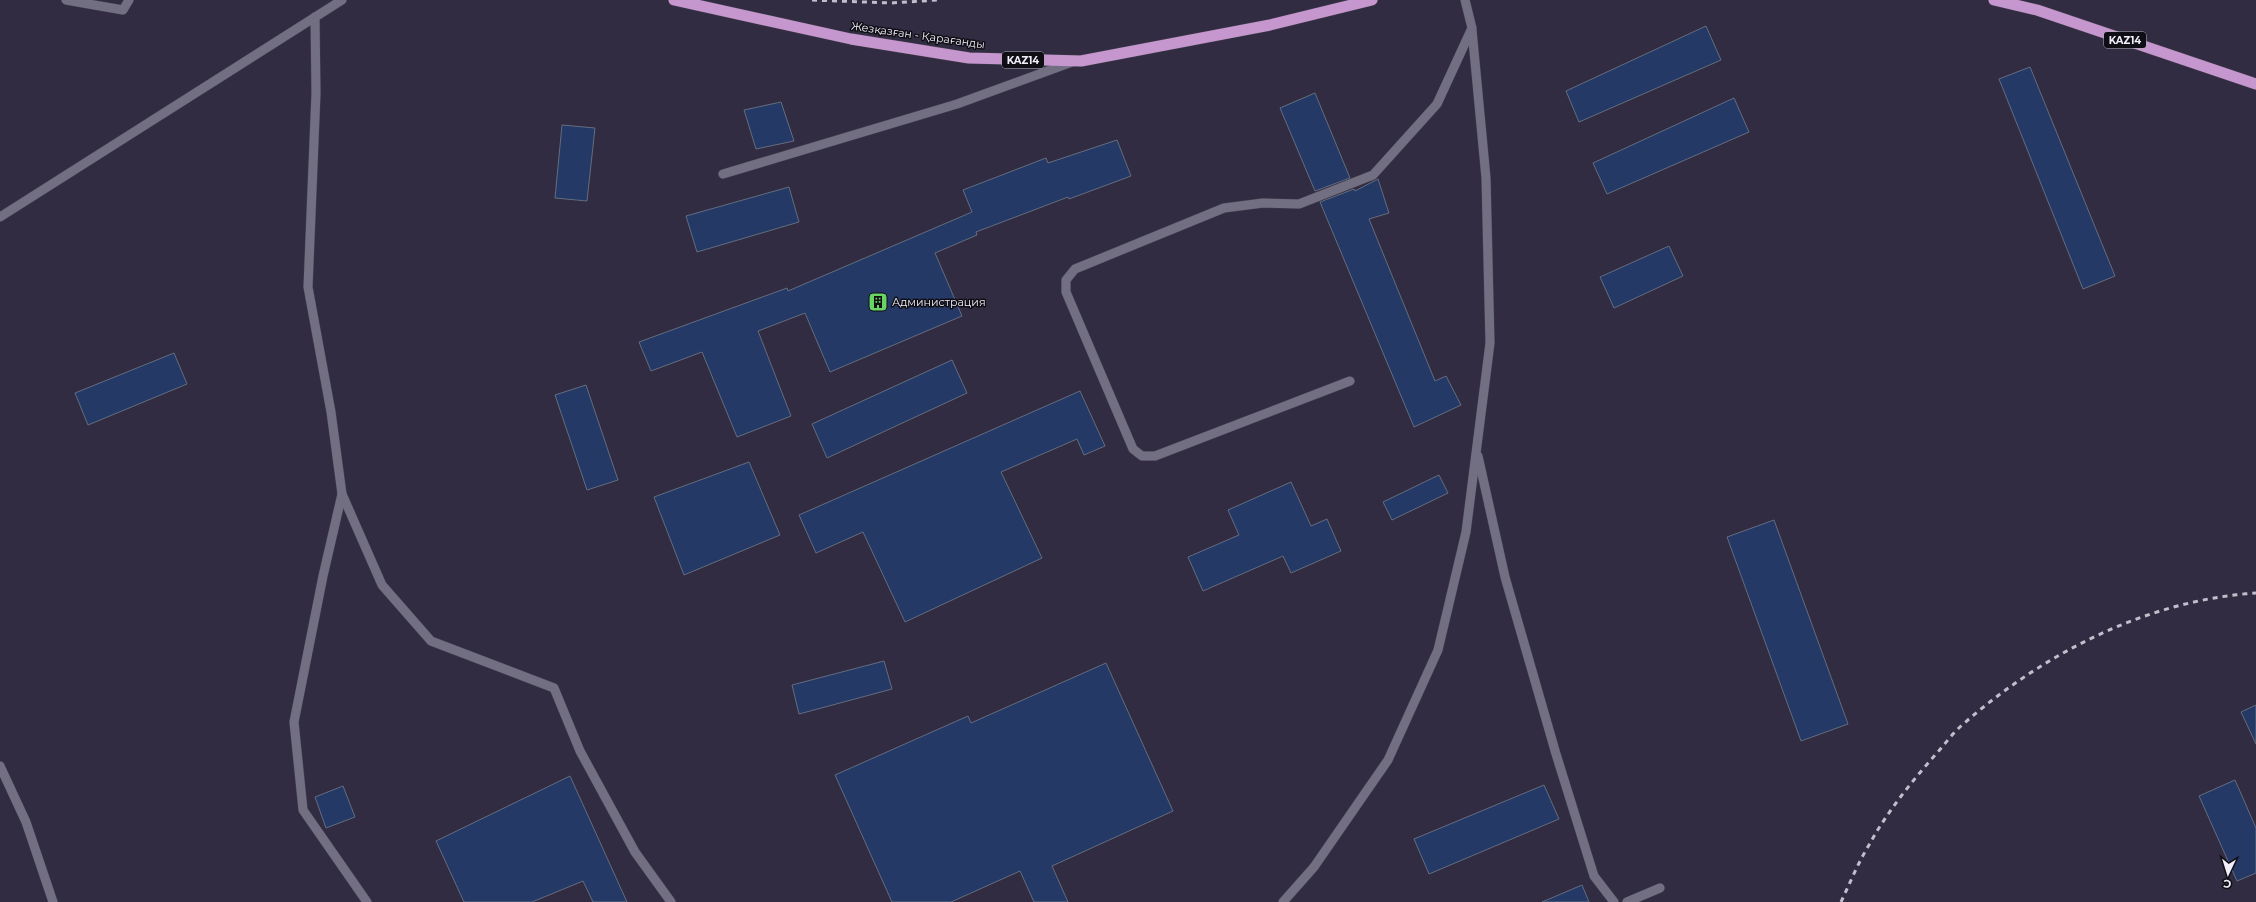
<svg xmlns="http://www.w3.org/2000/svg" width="2256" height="902" viewBox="0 0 2256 902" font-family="Montserrat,sans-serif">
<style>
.built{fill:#312c42}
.building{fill:#243966;stroke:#646d7f}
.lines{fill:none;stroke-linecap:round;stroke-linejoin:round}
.service-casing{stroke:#423f4c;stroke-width:10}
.trunk-casing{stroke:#423f4c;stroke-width:12}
.service{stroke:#726f83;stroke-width:9}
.trunk{stroke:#c697ce;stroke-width:11}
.rail{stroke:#c1bfcb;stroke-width:3;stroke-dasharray:5 5;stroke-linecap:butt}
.labels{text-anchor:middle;stroke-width:3;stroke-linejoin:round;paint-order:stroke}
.shield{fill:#100e15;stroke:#aeacb5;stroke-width:1}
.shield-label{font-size:10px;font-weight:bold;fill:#f1effa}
.street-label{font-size:11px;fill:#f1effa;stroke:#100e15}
.poi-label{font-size:11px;fill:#f1effa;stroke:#100e15;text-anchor:start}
</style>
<rect width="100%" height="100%" fill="#272434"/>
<rect class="built" x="0" y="0" width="2256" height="902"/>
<g class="building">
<path d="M1706 26 1721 60 1579 122 1566 91Z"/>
<path d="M2030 67 2115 276 2083 289 1999 79Z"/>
<path d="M1315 93 1350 178 1315 191 1280 108Z"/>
<path d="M1734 98 1749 132 1607 194 1593 163Z"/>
<path d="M781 102 794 141 756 149 744 110Z"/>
<path d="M562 125 595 128 587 201 555 198Z"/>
<path d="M1117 140 1131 176 1069 199 1068 197 976 232 977 235 935 253 962 316 830 372 805 313 758 331 791 416 737 437 702 352 651 371 639 342 787 288 788 291 972 212 963 190 1046 158 1048 163Z"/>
<path d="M1378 179 1389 213 1369 219 1435 381 1446 376 1461 405 1414 427 1320 202 1354 189 1355 191Z"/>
<path d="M789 187 799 222 697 252 686 216Z"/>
<path d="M1669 246 1683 276 1614 308 1600 277Z"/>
<path d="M174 353 187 384 88 425 75 393Z"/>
<path d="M952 360 967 393 827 458 812 424Z"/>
<path d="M586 385 618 480 587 490 555 395Z"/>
<path d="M1080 391 1105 446 1084 455 1077 439 1001 472 1042 558 905 622 863 532 816 553 799 515Z"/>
<path d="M749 462 780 535 684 575 654 497Z"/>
<path d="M1439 475 1448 493 1392 520 1383 502Z"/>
<path d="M1291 482 1311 526 1327 519 1341 551 1291 573 1283 556 1203 591 1188 557 1239 535 1228 510Z"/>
<path d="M1774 520 1848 724 1801 741 1727 537Z"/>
<path d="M884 661 892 689 799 714 792 685Z"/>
<path d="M1106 663 1173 811 1052 866 1068 902H1034L1020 871 951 902H892L835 775 968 716 971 723Z"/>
<path d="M2256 705V744L2241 712Z"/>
<path d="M570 776 627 902H593L583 881 532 902H464L436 841Z"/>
<path d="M2235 780 2256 828V873L2237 881 2199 796Z"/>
<path d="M1544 785 1559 819 1429 874 1414 839Z"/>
<path d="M343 786 355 817 326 828 315 797Z"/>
<path d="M1582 885 1589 902H1542Z"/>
</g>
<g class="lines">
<g class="service-casing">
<g id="service">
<path d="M66 0 123 10 129 0"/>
<path d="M315 17 316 93 308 287 331 412 342 494 382 585 431 641 554 688 580 751 635 852 671 902"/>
<path d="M723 174 957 104 1072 62"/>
<path d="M0 217 342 0"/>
<path d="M1350 381 1155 456H1142L1133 449 1066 292V280L1075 269 1224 208 1263 203 1299 204 1373 175 1437 104 1472 28 1465 0"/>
<path d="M1478 456 1505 577 1556 754 1594 876 1614 902"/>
<path d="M342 494 323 576 294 722 303 810 367 902"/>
<path d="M0 766 26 822 53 902"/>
<path d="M1283 902 1314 867 1388 760 1438 650 1466 532 1490 343 1486 178 1472 30"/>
<path d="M1627 902 1660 888"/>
</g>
</g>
<g class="trunk-casing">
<g id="trunk">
<path d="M674 0 851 39 969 58 1081 61 1270 25 1372 0"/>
<path d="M1994 0 2037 10 2256 84"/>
</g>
</g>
<use href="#service" class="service"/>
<use href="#trunk" class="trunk"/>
<g class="rail">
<path d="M812 0 891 3 937 0"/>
<path d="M1841 902C1850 883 1858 863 1869 845 1887 812 1912 781 1937 753 1945 744 1952 734 1961 726 2042 654 2147 600 2256 593"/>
</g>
</g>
<defs>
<g id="building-square" transform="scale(1)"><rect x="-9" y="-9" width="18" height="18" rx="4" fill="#68d465" stroke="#100e15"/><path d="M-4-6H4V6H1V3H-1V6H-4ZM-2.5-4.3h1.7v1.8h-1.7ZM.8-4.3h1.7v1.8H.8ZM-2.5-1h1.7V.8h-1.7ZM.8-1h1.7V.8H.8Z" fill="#111"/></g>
</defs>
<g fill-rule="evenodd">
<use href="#building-square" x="878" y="302"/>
</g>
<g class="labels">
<g class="shield">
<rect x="2104" y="32" width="42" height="16" rx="3"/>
<rect x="1002" y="52" width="42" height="16" rx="3"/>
</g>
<g class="shield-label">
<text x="2125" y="44">KAZ14</text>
<text x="1023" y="64">KAZ14</text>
</g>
<g class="street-label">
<text transform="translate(918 35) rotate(8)" y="4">Жезқазған - Қарағанды</text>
</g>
<g class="poi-label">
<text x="892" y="306">Администрация</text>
</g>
</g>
<g transform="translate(2228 874) rotate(184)" stroke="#100e15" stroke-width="3" paint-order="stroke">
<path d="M0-3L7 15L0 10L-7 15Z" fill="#f1effa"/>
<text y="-6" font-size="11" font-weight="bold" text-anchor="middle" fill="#f1effa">С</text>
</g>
</svg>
